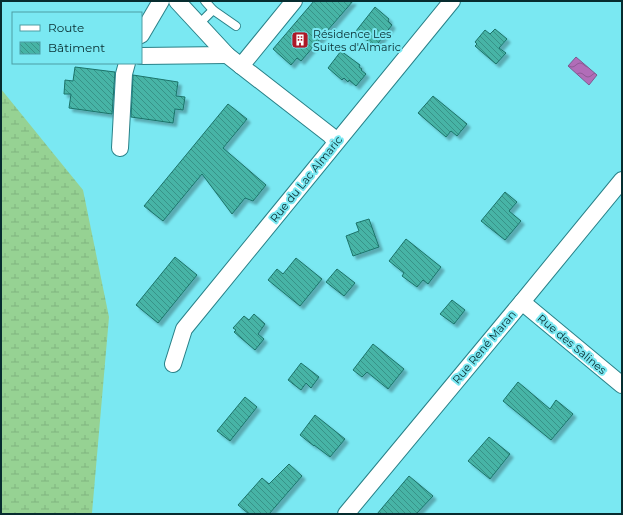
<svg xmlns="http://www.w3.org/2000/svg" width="623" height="515" viewBox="0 0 623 515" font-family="Montserrat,sans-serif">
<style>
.wetland{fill:url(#wetland-marsh)}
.water{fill:url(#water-waves);stroke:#7e5a8f}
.building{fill:url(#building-back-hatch);stroke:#1b7369;filter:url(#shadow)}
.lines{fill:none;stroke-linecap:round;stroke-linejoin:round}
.lane-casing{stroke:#298188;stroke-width:10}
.street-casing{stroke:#298188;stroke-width:18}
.lane{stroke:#fff;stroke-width:8}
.street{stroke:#fff;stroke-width:16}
.labels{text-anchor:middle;stroke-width:4;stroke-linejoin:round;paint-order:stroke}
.poi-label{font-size:11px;fill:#072c2f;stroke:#7ae8f2;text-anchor:start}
.street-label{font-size:11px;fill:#072c2f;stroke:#7ae8f2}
</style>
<defs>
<pattern id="wetland-marsh" width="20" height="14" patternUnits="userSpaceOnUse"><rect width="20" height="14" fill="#96d293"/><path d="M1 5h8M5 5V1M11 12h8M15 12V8" fill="none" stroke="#80b47f"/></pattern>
<pattern id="water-waves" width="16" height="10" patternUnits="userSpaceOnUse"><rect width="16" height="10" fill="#b16db8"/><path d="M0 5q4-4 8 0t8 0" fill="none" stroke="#8e5a96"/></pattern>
<pattern id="building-back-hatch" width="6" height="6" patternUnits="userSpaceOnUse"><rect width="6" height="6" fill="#46b4a6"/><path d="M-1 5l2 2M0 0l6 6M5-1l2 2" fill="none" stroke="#389388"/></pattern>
<filter id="shadow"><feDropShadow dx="3.5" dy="3.5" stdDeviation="1" flood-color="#0004"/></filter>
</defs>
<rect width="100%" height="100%" fill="#7ae8f2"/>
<path class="wetland" d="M1 89 83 190 109 317 92 513 91 514H1Z"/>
<path class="water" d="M576 57 597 75 589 85 568 66Z"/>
<g class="building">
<path d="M314 1H353L301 61 297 58 291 65 273 49Z"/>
<path d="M375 7 389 19 388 21 392 25 375 47 356 31Z"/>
<path d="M495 29 507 39 499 48 506 53 496 64 475 46 477 44 475 42 485 30 490 34Z"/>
<path d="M341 51 360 65 359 67 362 69 361 70 366 74 356 86 349 80 348 82 344 78 342 80 328 68Z"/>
<path d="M75 67 115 72 112 114 69 108 71 94H64L65 80 73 81Z"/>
<path d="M133 75 178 82 176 96 185 97 183 110 175 109 173 123 131 117Z"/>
<path d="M433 96 467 124 457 136 451 131 446 137 418 113Z"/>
<path d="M228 104 247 119 223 148 266 185 253 201 245 198 232 214 202 174 163 221 144 206Z"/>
<path d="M505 192 517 202 509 211 521 221 505 240 481 221Z"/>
<path d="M369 219 379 247 353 256 346 236 359 231 356 223Z"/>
<path d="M406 239 441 267 428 284 423 280 417 287 402 276 404 273 389 261Z"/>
<path d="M175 257 197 275 158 323 136 305Z"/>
<path d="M296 258 322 279 300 306 268 280 277 269 283 274Z"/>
<path d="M337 269 355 283 344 296 326 282Z"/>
<path d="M452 300 465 310 454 324 440 314Z"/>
<path d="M254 314 265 324 258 334 264 339 255 350 234 332 236 330 233 328 244 316 249 320Z"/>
<path d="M373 344 404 369 388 389 367 372 362 377 353 370Z"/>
<path d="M301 363 319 377 311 388 306 383 301 390 288 380Z"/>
<path d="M518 382 550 409 556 400 573 414 551 440 503 401Z"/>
<path d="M245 397 257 407 230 441 217 431Z"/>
<path d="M315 415 345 439 330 457 314 445V446L300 435Z"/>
<path d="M489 437 510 454 490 479 468 461Z"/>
<path d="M289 464 302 476 269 514H249L238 505 262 478 269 484Z"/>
<path d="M409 476 433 496 416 514H377Z"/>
</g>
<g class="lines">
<g class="lane-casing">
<g id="lane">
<path d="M205 1 213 10"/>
<path d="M198 25 213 10 236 26"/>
</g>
</g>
<g class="street-casing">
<g id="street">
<path d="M177 1 227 55 330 135 336 142"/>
<path d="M141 35 161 1"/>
<path d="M141 56 227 55"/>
<path d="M241 66 294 1"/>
<path d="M120 148 124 74 127 63"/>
<path d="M522 302 622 385"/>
<path d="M173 364 184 329 452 1"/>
<path d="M346 514 522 302 622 180"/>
</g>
</g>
<use href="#lane" class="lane"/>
<use href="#street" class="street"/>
</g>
<defs>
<g id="building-square" transform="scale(0.9)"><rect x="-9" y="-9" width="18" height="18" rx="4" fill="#ad1927" stroke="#7ae8f2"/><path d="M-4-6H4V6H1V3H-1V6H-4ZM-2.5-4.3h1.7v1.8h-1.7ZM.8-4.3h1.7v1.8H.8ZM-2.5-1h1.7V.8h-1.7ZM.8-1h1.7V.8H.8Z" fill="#fff"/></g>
</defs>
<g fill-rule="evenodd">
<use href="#building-square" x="300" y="40"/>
</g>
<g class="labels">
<g class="poi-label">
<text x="313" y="38">Résidence Les<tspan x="313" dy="13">Suites d'Almaric</tspan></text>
</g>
<g class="street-label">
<text transform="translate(306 179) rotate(-51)" y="4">Rue du Lac Almaric</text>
<text transform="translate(572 344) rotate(40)" y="4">Rue des Salines</text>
<text transform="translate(484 347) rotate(-50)" y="4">Rue René Maran</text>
</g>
</g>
<rect width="623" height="515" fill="none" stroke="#072c2f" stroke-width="4"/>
<rect x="12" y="12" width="130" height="52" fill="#7ae8f2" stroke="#4c9da4"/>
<rect x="20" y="25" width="20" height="6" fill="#ffffff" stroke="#4c9da4"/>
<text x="48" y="32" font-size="12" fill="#072c2f">Route</text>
<rect x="20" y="42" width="20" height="12" fill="url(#building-back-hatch)" stroke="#4c9da4"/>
<text x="48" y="52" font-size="12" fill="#072c2f">Bâtiment</text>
</svg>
